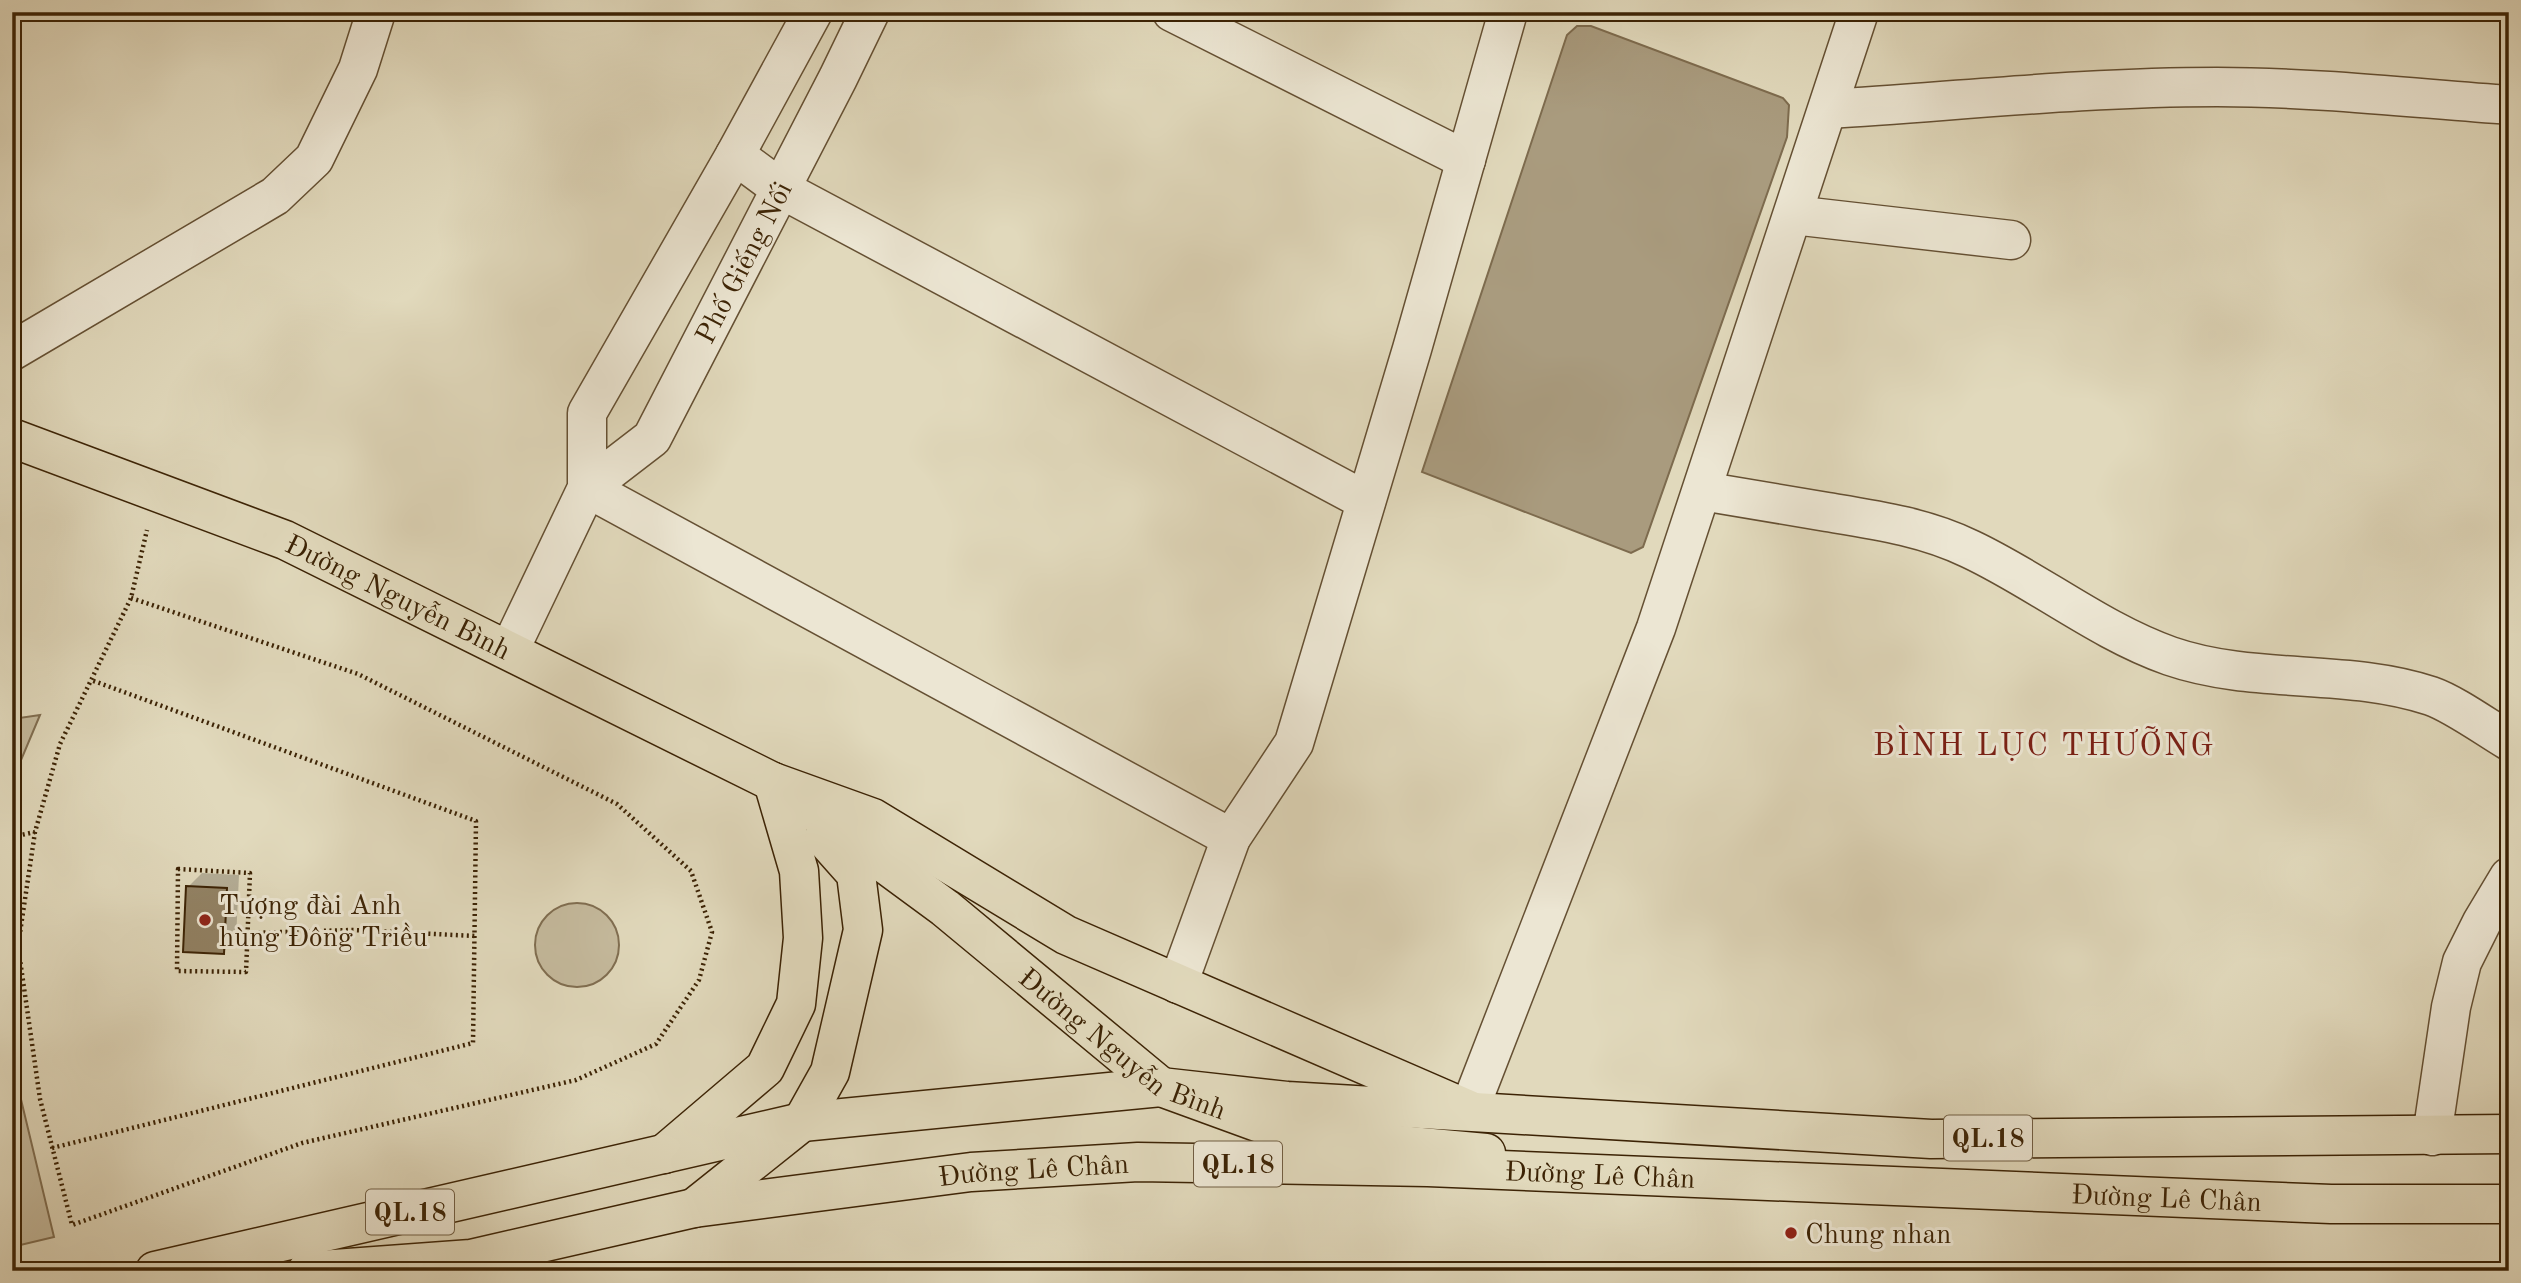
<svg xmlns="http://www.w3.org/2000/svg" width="2521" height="1283" viewBox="0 0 2521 1283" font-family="'Old Standard TT',serif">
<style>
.green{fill:#c5ba9d;stroke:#806e51;stroke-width:2}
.water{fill:#a99b7e;stroke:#7d6b4e;stroke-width:2}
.shadow{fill:#0003}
.building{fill:#928264;stroke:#3c2305;stroke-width:2}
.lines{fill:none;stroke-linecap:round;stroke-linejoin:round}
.minor-casing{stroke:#655033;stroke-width:41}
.major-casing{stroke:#3c2305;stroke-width:41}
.highway-casing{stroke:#3c2305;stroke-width:41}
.path{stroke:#3c2305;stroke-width:4.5;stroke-dasharray:2 3.5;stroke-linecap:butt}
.minor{stroke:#ece6d3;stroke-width:38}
.major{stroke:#e1d9bc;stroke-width:38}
.highway{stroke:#e1d9bc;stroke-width:38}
.poi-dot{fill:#8f2418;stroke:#ece6d3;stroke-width:2.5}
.labels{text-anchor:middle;stroke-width:6;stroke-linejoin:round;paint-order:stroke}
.shield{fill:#ece6d3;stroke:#715e43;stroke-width:2}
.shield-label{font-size:26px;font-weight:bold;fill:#3c2305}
.street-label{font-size:28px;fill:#3c2305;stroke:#ece6d3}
.poi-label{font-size:28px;fill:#3c2305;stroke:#ece6d3;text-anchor:start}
.quarter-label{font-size:32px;letter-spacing:2px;fill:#7a1f14;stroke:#ece6d3}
</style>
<rect width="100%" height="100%" fill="#e1d9bc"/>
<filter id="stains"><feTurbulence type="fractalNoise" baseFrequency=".00286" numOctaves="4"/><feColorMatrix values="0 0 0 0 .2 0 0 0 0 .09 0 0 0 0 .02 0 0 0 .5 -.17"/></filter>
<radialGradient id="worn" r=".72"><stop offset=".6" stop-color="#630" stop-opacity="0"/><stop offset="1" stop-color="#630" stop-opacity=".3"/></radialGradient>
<g class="green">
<path d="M40 715 21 760 12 792V719Z"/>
<circle cx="577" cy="945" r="42"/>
<path d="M12 1062 54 1237 12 1247Z"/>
</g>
<path class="water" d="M1577 26H1591L1783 98 1789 105 1787 137 1643 547 1631 553 1422 472 1567 35Z"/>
<path class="shadow" d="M202 873 239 875 236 939 223 952 188 887Z"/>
<path class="building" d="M186 886 227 888 224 954 183 952Z"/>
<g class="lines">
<g class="minor-casing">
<g id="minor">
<path d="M1172 12 1466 160"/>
<path d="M1829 109C1958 101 2087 87 2217 87 2314 87 2412 98 2509 105"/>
<path d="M735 155 781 189 1366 501"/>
<path d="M1793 215 2011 240"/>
<path d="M12 351 275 196 314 159 358 69 376 12"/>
<path d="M587 488 1231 838"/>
<path id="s1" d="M587 488 652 438 838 78 870 12"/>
<path d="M1702 491C1743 498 1785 505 1827 512 1876 520 1925 527 1970 549 2038 581 2099 631 2170 656 2254 685 2347 668 2431 696 2454 704 2487 728 2509 741"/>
<path d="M510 649 587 488V413L735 155 813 12"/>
<path d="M1178 984 1231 838 1294 743 1412 349 1508 12"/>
<path d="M1469 1110 1656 628 1859 12"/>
<path d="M2432 1136 2451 1007 2462 962 2482 922 2509 877"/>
</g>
</g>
<g class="major-casing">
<g id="major">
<path id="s2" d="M12 438 285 540 773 782 873 818 1066 935 1469 1110"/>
<path id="s3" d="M809 808 945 908 1161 1087 1268 1126 1388 1144 1486 1153"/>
<path d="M664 1154 765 1068 796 1004 803 938 799 871 773 782"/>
<path d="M694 1208 802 1122 830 1072 863 930 856 874 824 838"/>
</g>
</g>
<g class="highway-casing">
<g id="highway">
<path d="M155 1271 802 1122 1161 1087 1287 1101 1931 1139 2509 1134"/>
<path id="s4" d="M307 1271 471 1259 694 1208 971 1172 1138 1162 1428 1167 2331 1204H2509"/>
</g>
</g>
<g class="path">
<path d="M131 598 358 674 617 804 691 871 712 932 699 980 656 1044 576 1080 302 1143 72 1225 40 1099 18 946 35 832 60 744 131 598 147 530"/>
<path d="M12 837 35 832"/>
<path d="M178 869 250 873 246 972 177 971Z"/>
<path d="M247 933 352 930 475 936"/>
<path d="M52 1148 473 1043 476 821 91 680"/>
</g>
<use href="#minor" class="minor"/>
<use href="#major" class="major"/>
<use href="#highway" class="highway"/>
</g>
<g class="poi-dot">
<circle cx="205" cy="920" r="7"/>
<circle cx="1791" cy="1233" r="7"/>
</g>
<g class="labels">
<g class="shield">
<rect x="1944" y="1115.5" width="88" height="45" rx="5"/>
<rect x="1194" y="1141.5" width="88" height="45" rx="5"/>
<rect x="366" y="1189.5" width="88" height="45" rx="5"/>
</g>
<g class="shield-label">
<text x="1988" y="1147">QL.18</text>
<text x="1238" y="1173">QL.18</text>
<text x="410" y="1221">QL.18</text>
</g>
<g class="street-label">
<text dy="10" stroke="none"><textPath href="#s1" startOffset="280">Phố Giếng Nối</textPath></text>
<text dy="10" stroke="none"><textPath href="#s2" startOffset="418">Đường Nguyễn Bình</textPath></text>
<text dy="10" stroke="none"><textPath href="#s3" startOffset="394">Đường Nguyễn Bình</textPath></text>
<text dy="10" stroke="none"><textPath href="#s4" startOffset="735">Đường Lê Chân</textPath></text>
<text dy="10" stroke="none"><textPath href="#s4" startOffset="1302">Đường Lê Chân</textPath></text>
<text dy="10" stroke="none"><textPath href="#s4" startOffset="1869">Đường Lê Chân</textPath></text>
</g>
<g class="poi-label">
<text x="219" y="914">Tượng đài Anh<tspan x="219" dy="32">hùng Đông Triều</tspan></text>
<text x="1805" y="1243">Chung nhan</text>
</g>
<g class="quarter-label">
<text x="2044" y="755">BÌNH LỤC THƯỠNG</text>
</g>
</g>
<rect width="2521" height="1283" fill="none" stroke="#e1d9bc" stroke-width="42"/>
<rect x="14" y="14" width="2493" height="1255" fill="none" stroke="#3c2305" stroke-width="3.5"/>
<rect x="21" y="21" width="2479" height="1241" fill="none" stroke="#3c2305" stroke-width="2"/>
<rect width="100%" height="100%" filter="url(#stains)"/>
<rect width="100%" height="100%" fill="url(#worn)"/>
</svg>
